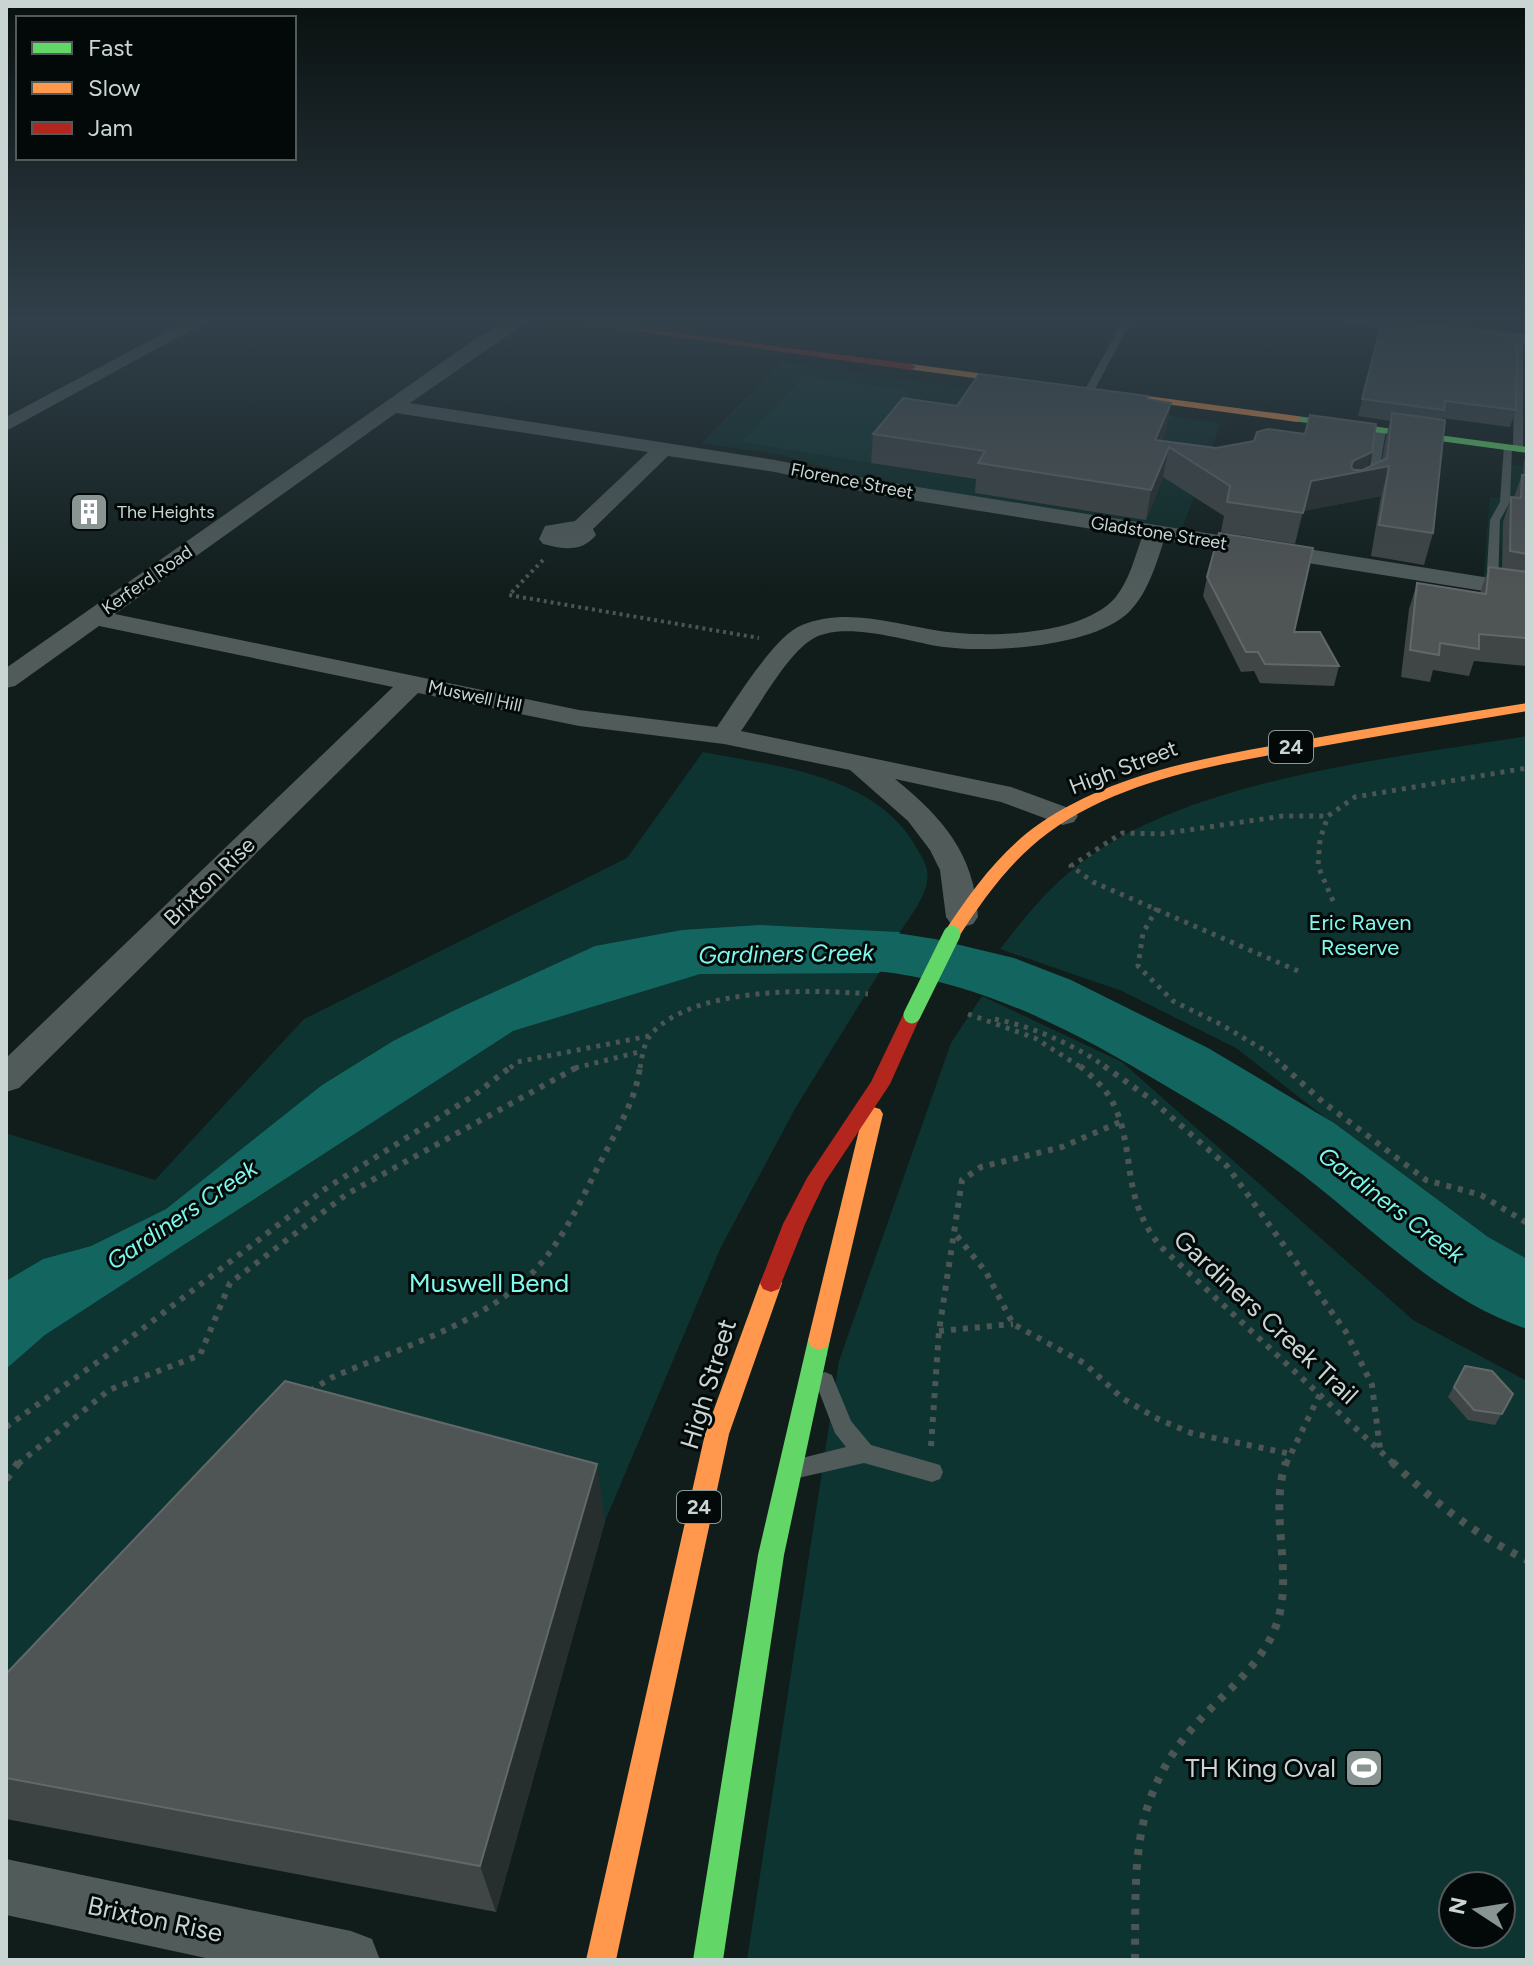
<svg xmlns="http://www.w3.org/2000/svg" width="1533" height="1966" viewBox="0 0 1533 1966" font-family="Figtree,sans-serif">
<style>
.built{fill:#0c2b27}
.green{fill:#0e3431;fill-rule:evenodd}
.water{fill:#12665f}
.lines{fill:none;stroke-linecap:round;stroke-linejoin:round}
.river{fill:#12665f;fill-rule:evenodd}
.path-far3{stroke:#4b5553;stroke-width:4;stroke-dasharray:3 4;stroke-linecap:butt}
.path-far2{stroke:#4b5553;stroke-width:5;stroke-dasharray:4 6;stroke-linecap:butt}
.path-far1{stroke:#4b5553;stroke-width:6;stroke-dasharray:5 7;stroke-linecap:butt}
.path{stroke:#4b5553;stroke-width:8;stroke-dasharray:6 9;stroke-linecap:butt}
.lane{fill:#505b5a;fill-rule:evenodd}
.street{fill:#505b5a;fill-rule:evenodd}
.fast{fill:#63d668;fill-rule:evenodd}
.slow{fill:#ff974d;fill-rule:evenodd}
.jam{fill:#b3261e;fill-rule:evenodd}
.fast-bridge{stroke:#63d668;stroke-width:17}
.wall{fill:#404546}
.shaded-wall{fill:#272e2e}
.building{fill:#4f5455;stroke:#626869;stroke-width:2}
.labels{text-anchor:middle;stroke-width:6;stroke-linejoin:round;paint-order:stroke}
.far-street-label{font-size:18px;fill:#c8d5d3;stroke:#030908}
.far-poi-label{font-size:18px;fill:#c8d5d3;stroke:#030908;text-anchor:start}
.shield{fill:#030908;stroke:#8d9896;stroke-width:2}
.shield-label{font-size:20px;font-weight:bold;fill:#c8d5d3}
.street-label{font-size:22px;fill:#c8d5d3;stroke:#030908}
.park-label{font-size:22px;fill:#82f9ed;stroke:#030908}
.water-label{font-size:24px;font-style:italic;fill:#7ef6e9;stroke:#030908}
.near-park-label{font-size:26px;fill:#82f9ed;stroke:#030908}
.near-street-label{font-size:26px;fill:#c8d5d3;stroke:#030908}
.near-poi-label{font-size:26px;fill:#c8d5d3;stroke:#030908;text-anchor:end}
</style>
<rect width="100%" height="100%" fill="#101d1b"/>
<g class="built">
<path d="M781 362 1221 423 1182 529 865 479 781 455 702 443Z"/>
<path d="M1501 462 1527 468V586L1483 579 1490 497 1500 498Z"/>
</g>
<g class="green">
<path d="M804 376 905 390 923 412 901 426 871 463 742 442Z"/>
<path d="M1527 736V1268L1487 1244 1236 1048 1122 991 1000 949C1031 909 1060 874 1104 847 1215 777 1397 757 1527 736Z"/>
<path d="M703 752C774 766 871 774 913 842 918 851 925 860 927 870 931 891 911 915 900 932L760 925 525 980 455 1010 393 1041 322 1085 166 1209 91 1246 43 1259 6 1281V1133L155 1180 304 1019 627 858Z"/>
<path d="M700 973H879L796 1107 721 1247 605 1521 307 1439 6 1767V1369L45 1335 513 1031Z"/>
<path d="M982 996 1122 1062 1413 1320 1527 1381V1960H747L839 1361 951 1043ZM1453 1886H1501V1934H1453Z"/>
</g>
<path class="water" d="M760 925 900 932 879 973 700 974 513 1031 45 1335 6 1369V1281L43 1259 91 1246 166 1209 322 1085 393 1041 455 1010 595 946 682 930Z"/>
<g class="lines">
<path class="river" d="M801 931 890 932 935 939 1014 958 1071 980 1208 1048 1334 1123 1488 1237 1527 1259V1329C1432 1297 1364 1218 1284 1161 1245 1133 1202 1107 1161 1083 1078 1033 990 987 893 973 855 967 817 976 779 965L770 951 779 937Z"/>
<path class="path-far3" d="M543 560 509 595 759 638"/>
<g class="path-far2">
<path d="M1333 901 1318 866 1320 839 1328 816 1355 797 1527 768"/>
<path d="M1157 908 1143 933 1138 966 1173 1001 1222 1025 1269 1053 1285 1068"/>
<path d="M1298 971 1093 882 1071 866 1122 833 1161 834 1283 816H1328"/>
<path d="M968 1014 1035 1038 1082 1068"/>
<path d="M995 1019C1034 1027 1075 1045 1107 1068"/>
<path d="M510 1068 517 1062 649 1036"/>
<path d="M575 1068 643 1051"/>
<path d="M640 1068C642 1056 644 1042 652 1033 695 987 810 989 868 994"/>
</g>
<g class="path-far1">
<path d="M1080 1066C1092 1077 1106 1088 1113 1103 1137 1152 1119 1194 1160 1246L1394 1464"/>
<path d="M1104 1066 1152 1100 1227 1166 1346 1332 1372 1385 1380 1449"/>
<path d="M1283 1066 1323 1102 1426 1180 1481 1195 1527 1223"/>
<path d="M957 1236 986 1272 1013 1324 1084 1363 1122 1398 1158 1419 1191 1433 1291 1454"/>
<path d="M939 1331 1013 1324"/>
<path d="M310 1391 331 1378C396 1349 486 1323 535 1270 564 1239 582 1198 601 1161 617 1129 636 1101 640 1066"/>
<path d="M6 1427 120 1346 325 1189 473 1096 512 1066"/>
<path d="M931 1446 939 1331 962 1180 981 1167 1062 1147 1120 1122"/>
<path d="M18 1464 109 1390 200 1355 230 1283 347 1194 579 1066"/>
<path d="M1286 1464 1320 1394"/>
</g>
<g class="path">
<path d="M1392 1462C1433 1501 1475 1535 1527 1560"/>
<path d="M6 1479 19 1462"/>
<path d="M1135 1960C1136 1867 1129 1799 1196 1724 1222 1695 1258 1668 1274 1631 1297 1576 1267 1517 1286 1462"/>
</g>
<g class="lane">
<path d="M1125 317H1133L1094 391 1086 393 1084 391Z"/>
<path d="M1519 335 1523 338V449L1518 452 1513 449 1515 338Z"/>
<path d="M1381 427 1386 430 1377 484 1372 487 1367 484 1376 430Z"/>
<path d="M1504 446 1512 448 1510 502 1500 520 1498 586 1492 589 1486 586 1490 520 1500 502Z"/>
<path d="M825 1372 832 1375 851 1421 871 1445 940 1465 943 1472 940 1479 932 1482 864 1463 798 1478 790 1475 787 1468 790 1461 846 1447 835 1433 815 1381 818 1375Z"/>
</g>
<g class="street">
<path d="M194 317H215L6 431V417Z"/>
<path d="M513 317H534L410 403 775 460 874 480 1527 584V598L1164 540C1156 565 1148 592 1130 611 1094 648 985 654 937 646 904 640 847 622 816 637 789 650 760 705 741 731L1011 787 1074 810 1078 816 1074 822 1063 825 1001 802 895 779C943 818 974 853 978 917L973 924 962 927 951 924 946 917 940 870 930 850 908 821 850 770 724 744 579 726 418 693 19 1088 6 1092V1058L393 687 99 626 15 686 6 688V668L478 337ZM396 413 648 452 575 521 545 526 539 539 543 544C563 549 581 553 596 535L593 529 668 456 775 472 874 494 1142 537C1135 557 1129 581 1115 598 1081 636 987 638 940 631 894 624 847 607 802 625 775 635 735 701 717 727L579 710 115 614Z"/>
<path d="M1329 317H1380L1527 334V344L1338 322Z"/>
<path d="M6 1859 351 1931 372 1939 380 1960H215L6 1915Z"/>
</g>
<g class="fast">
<path d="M1297 416 1527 447V453L1293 421V417Z"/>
<path d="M819 1330 827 1333 830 1340 784 1555 723 1960H693L758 1555 808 1340 811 1333Z"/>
</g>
<g class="slow">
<path d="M911 364 1297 416 1302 419 1297 422 907 369V365Z"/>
<path d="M1527 703V711C1451 724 1375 736 1300 750 1213 765 1121 780 1048 833 1011 860 983 899 958 938L952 940 943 934C969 894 999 852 1039 824 1115 772 1209 757 1298 741 1374 727 1451 715 1527 703Z"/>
<path d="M873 1107 880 1109 883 1114 830 1340 827 1347 819 1350 811 1347 808 1340 863 1114 866 1109Z"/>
<path d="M771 1274 779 1277 782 1283 729 1434 616 1960H586L705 1434 760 1283 763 1277Z"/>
</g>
<g class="jam">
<path d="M535 317H557L911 364 916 367 911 370Z"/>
<path d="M912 1009 921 1015 890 1084 825 1182 805 1224 779 1289 771 1292 763 1289 760 1283 783 1224 807 1178 871 1082 905 1011Z"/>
</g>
<path class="fast-bridge" d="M912 1015 952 934"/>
</g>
<g class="wall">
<path d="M1378 338 1516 410 1510 427 1442 418 1433 533 1424 565 1371 556 1381 496 1303 511 1295 544 1221 532 1224 516 1163 477 1146 520 975 493 976 479 871 463 873 434 957 406 1148 396 1147 399 1171 403 1166 431 1162 441 1368 468 1382 460 1385 442 1390 421 1358 416Z"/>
<path d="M1527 350V440L1526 439Z"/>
<path d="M1527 450V666L1474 661 1469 676 1433 670 1430 682 1401 677 1409 609 1417 583 1480 593 1489 567 1502 569 1503 522 1511 497H1514L1522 475H1523L1524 461Z"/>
<path d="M1207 577 1294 632 1339 666 1334 686 1260 683 1254 671 1241 672 1203 596Z"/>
<path d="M1465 1366 1513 1394 1495 1425 1468 1420 1448 1397Z"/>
<path d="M605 1521 496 1912 6 1819V1674Z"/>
</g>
<g class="shaded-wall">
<path d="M1171 403 1166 431 1150 469 1155 440Z"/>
<path d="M1169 447 1163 477 1146 520 1151 490Z"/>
<path d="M1372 452 1367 470 1389 466 1381 496 1303 511 1295 544 1311 481Z"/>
<path d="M597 1464 605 1521 496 1912 480 1866Z"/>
</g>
<g class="building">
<path d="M1382 322 1517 337 1516 410 1445 401 1444 410 1362 399Z"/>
<path d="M979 374 1148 396 1147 399 1171 403 1155 440 1216 448 1254 441 1257 432 1268 429 1305 434 1310 415 1376 424 1372 452 1353 461 1351 467 1354 470H1363L1387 458 1392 413 1445 420 1433 533 1379 525 1389 466 1311 481 1303 513 1227 502 1230 486 1169 447 1151 490 978 463 985 451 873 434 903 398 957 406Z"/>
<path d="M1522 475H1527V554L1510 551 1511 497 1521 498Z"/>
<path d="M1219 533 1313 548 1294 632H1320L1339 666 1265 664 1258 652H1246L1207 577Z"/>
<path d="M1489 567 1527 572V638L1479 634V649L1440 643 1439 655 1410 650 1417 583 1486 594Z"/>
<path d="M1465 1366 1492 1371 1513 1394 1502 1414 1474 1410 1454 1387Z"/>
<path d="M285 1381 597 1464 480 1866 6 1778V1674Z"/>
</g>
<linearGradient id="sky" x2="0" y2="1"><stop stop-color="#09100f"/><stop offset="0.54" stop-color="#31404a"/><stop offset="1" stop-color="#31404a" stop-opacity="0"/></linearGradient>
<rect width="1533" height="592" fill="url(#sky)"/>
<defs>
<g id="building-square" transform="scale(2)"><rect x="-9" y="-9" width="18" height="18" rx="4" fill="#889593" stroke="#030908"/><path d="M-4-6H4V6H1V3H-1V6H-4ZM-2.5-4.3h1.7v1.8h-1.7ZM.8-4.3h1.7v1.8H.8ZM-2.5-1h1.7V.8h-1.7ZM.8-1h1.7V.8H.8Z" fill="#fff"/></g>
<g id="stadium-square" transform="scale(2)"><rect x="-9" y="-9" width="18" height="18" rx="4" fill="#889593" stroke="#030908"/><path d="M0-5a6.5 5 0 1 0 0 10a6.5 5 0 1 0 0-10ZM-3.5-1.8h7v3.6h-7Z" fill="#fff"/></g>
</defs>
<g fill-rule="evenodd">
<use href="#building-square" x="89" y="512"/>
<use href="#stadium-square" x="1364" y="1768"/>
</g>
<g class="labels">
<g class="far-street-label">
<text transform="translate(852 481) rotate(11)" y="6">Florence Street</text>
<text transform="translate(1159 533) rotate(9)" y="6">Gladstone Street</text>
<text transform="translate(147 580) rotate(-35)" y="6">Kerferd Road</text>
<text transform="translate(475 696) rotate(12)" y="6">Muswell Hill</text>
</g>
<g class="far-poi-label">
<text x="117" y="518">The Heights</text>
</g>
<g class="shield">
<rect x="1269" y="731" width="44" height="32" rx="6"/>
<rect x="677" y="1491" width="44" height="32" rx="6"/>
</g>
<g class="shield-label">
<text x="1291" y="754">24</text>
<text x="699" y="1514">24</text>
</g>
<g class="street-label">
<text transform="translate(1123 767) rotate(-21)" y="8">High Street</text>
<text transform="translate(209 881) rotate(-44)" y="8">Brixton Rise</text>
</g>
<g class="park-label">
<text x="1360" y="930">Eric Raven<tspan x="1360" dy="25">Reserve</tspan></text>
</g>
<g class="water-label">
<text transform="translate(786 954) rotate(-1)" y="8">Gardiners Creek</text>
<text transform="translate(1391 1205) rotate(37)" y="8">Gardiners Creek</text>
<text transform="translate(182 1215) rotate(-34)" y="8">Gardiners Creek</text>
</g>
<g class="near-park-label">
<text x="489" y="1292">Muswell Bend</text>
</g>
<g class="near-street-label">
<text transform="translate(1266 1317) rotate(43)" y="9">Gardiners Creek Trail</text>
<text transform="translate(708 1384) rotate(-73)" y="9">High Street</text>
<text transform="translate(155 1919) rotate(12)" y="9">Brixton Rise</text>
</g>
<g class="near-poi-label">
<text x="1336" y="1777">TH King Oval</text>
</g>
</g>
<rect width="1533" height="1966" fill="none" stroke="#c8d5d3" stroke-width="16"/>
<rect x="16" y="16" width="280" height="144" fill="#030908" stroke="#525b59" stroke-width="2"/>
<rect x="32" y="42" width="40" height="12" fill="#63d668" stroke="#525b59" stroke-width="2"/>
<text x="88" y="56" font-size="24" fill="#c8d5d3">Fast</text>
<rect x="32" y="82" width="40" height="12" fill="#ff974d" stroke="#525b59" stroke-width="2"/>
<text x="88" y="96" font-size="24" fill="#c8d5d3">Slow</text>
<rect x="32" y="122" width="40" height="12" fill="#b3261e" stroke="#525b59" stroke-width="2"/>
<text x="88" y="136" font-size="24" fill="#c8d5d3">Jam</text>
<g transform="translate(1477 1910) rotate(282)"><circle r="38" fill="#030908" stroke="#525b59" stroke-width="2"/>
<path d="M0-6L14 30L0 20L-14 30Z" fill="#889593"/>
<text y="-12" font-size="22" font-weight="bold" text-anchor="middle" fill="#c8d5d3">N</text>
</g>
</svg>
